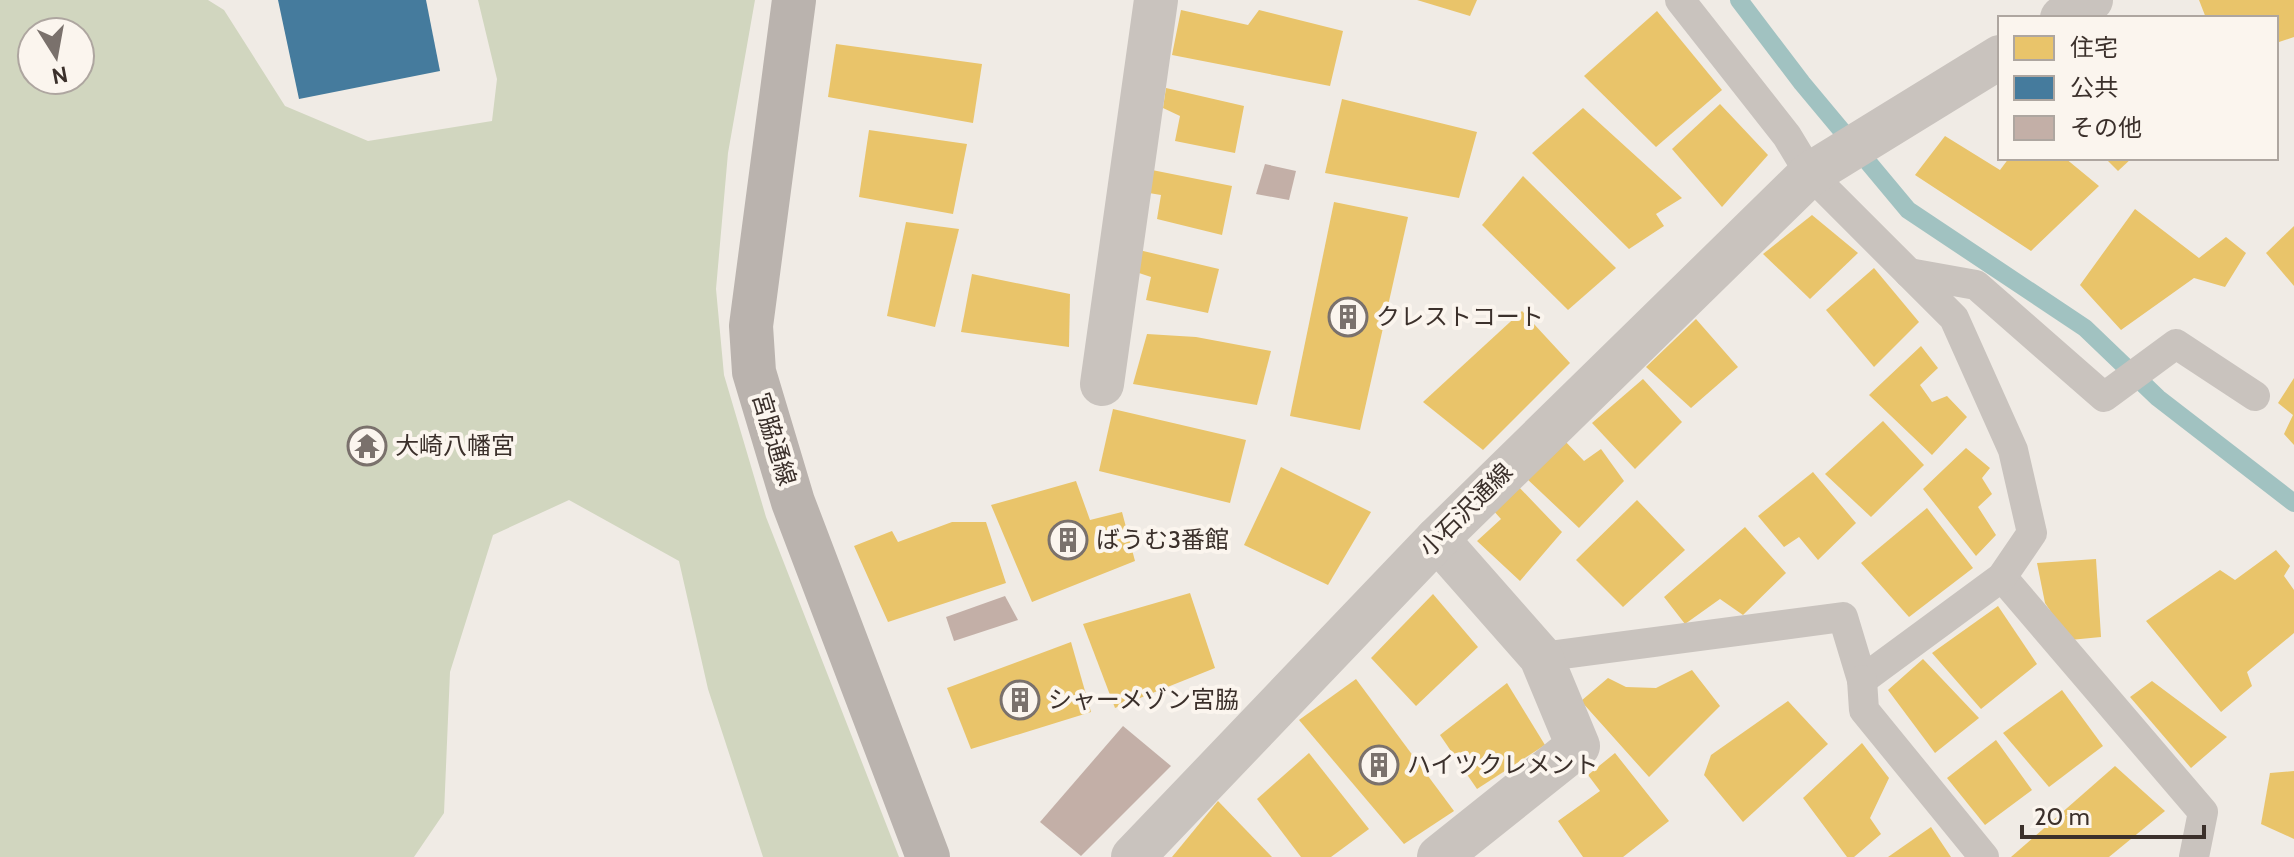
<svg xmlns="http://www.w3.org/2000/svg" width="2294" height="857" viewBox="0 0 2294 857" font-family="Cabin,'Noto Sans JP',sans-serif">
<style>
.green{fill:#d1d6bf;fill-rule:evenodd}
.homes{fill:#e9c46a}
.public{fill:#457b9d}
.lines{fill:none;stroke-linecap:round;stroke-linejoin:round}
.stream{stroke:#a1c2c1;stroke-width:18}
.building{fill:#c3afa7}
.lane{stroke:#c9c3be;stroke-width:30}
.street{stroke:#c9c3be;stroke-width:44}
.secondary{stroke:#bab3ae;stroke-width:44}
.labels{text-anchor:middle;stroke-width:8;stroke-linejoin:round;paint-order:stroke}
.poi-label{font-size:24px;fill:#3b302b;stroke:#fbf5ee;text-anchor:start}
.street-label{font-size:24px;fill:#3b302b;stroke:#fbf5ee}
</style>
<rect width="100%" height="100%" fill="#f0ebe5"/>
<path class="green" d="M0 0H208L224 10 285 106 368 141 492 121 497 79 478 0H755L728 153 716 289 724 375 766 517 899 857H763L708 689 679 561 569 500 493 535 450 672 444 813 414 857H0ZM32 32H80V80H32Z"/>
<g class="homes">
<path d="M1417 0H1477L1470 16Z"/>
<path d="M2199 0H2294V37L2276 43V18H2206Z"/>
<path d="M1181 10 1248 25 1259 10 1343 31 1330 86 1172 55Z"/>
<path d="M1657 11 1722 90 1656 147 1584 76Z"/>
<path d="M836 44 982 64 973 123 828 97Z"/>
<path d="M1166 88 1244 106 1235 153 1175 141 1180 116 1163 108Z"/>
<path d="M1342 99 1477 132 1459 198 1325 173Z"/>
<path d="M1720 104 1768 155 1722 207 1672 149Z"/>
<path d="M1583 108 1682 198 1656 214 1664 226 1629 249 1532 153Z"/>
<path d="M869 130 967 144 953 214 859 197Z"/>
<path d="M1945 136 2000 170 2009 158H2065L2099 186 2031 251 1915 175Z"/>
<path d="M2105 158H2132L2118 171Z"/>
<path d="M1152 170 1232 186 1222 235 1157 219 1161 195 1149 193Z"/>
<path d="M1523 176 1616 268 1568 310 1482 225Z"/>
<path d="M1334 202 1408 217 1360 430 1290 416Z"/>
<path d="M2135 209 2199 258 2226 237 2246 253 2225 287 2194 278 2121 330 2080 285Z"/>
<path d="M1812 215 1858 253 1810 299 1763 254Z"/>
<path d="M906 222 959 229 935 327 887 316Z"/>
<path d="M2294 226V286L2266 253Z"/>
<path d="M1139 250 1219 269 1208 313 1146 300 1151 277 1136 272Z"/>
<path d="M1874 268 1919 322 1874 367 1826 310Z"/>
<path d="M972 274 1070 294 1069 347 961 332Z"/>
<path d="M1522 311 1570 363 1483 450 1423 402Z"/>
<path d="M1696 319 1738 367 1691 408 1646 367Z"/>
<path d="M1147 334 1196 337 1271 351 1257 405 1133 384Z"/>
<path d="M1921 346 1938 368 1920 385 1932 402 1947 396 1967 417 1932 455 1869 395Z"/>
<path d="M2294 378V445L2284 434 2293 415 2278 403Z"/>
<path d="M1643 379 1682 422 1635 469 1592 423Z"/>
<path d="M1113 409 1246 440 1230 503 1099 471Z"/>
<path d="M1883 421 1924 465 1871 517 1825 474Z"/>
<path d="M1564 440 1584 461 1601 449 1624 481 1579 528 1525 477Z"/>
<path d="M1966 448 1990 468 1982 478 1992 494 1978 507 1996 535 1976 556 1923 489Z"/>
<path d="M1281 467 1371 512 1328 585 1244 545Z"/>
<path d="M1813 472 1856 523 1818 560 1799 537 1784 547 1758 516Z"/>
<path d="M1076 481 1090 520 1122 512 1135 561 1032 602 991 505Z"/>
<path d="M1517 485 1562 532 1520 581 1477 541 1501 519 1491 508Z"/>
<path d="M1637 500 1685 550 1623 607 1576 560Z"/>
<path d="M1927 508 1973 568 1909 617 1861 563Z"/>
<path d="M952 522H986L1006 583 888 622 854 546 892 531 898 542Z"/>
<path d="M1745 527 1786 573 1743 615 1720 599 1685 624 1664 597Z"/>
<path d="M2276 550 2290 566 2284 576 2294 590V633L2247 672 2252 686 2221 712 2146 621 2220 570 2235 580Z"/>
<path d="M2096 559 2101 637 2070 640 2045 603 2037 563Z"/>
<path d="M1190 593 1215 668 1115 708 1083 624Z"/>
<path d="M1433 594 1478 647 1416 706 1371 658Z"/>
<path d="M1998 606 2037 664 1981 709 1932 653Z"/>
<path d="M1071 642 1091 712 971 749 947 688Z"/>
<path d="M1923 659 1979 718 1935 753 1888 690Z"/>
<path d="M1692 670 1720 706 1649 777 1581 701 1608 678 1626 687 1656 688Z"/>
<path d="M1356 679 1454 811 1404 844 1299 720Z"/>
<path d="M2152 681 2227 737 2191 768 2130 697Z"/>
<path d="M1507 683 1545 745 1477 789 1440 735Z"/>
<path d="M2062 690 2103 746 2049 787 2003 733Z"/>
<path d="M1788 701 1828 744 1743 822 1704 775 1711 755Z"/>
<path d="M1996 740 2032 790 1985 825 1947 778Z"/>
<path d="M1862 743 1889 778 1870 818 1881 834 1854 857H1847L1803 798Z"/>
<path d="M1309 753 1369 829 1331 857H1301L1257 799Z"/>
<path d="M1615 753 1669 821 1623 857H1583L1558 821 1600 791 1588 775Z"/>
<path d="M2115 766 2165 811 2109 857H2011Z"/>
<path d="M2294 771V839L2261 824 2270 773Z"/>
<path d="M1218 801 1272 857H1172Z"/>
<path d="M1931 827 1951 857H1888Z"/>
</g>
<path class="public" d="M278 0H426L440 71 299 99Z"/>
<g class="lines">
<path class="stream" d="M1739 0 1802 83 1908 210 2085 328 2158 398 2294 503"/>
</g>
<g class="building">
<path d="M1265 164 1296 171 1289 200 1256 194Z"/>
<path d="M1005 596 1018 620 954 641 946 617Z"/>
<path d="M1123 726 1171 766 1081 856 1040 822Z"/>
</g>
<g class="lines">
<g class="lane">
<path d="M1909 273 1976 285 2104 397 2176 344 2255 396"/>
<path d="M2002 577 2203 812 2194 857"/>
<path d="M1541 657 1843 617 1862 680 2002 577 2032 533 2013 450 1954 318 1810 174 1787 136 1680 0"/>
<path d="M1862 680 1864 710 1984 857"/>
</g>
<g class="street">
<path d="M2062 18 2091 0"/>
<path d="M1102 384 1156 0"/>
<path d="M1437 539 1541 657 1578 746 1439 857"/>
<path d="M1133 857 1437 539 1810 174 2000 57"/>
</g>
<path class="secondary" d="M794 0 751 326 754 372 793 502 928 857"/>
</g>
<defs>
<g id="building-ring" transform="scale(2)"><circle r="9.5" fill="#fbf5ee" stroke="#7a716c" stroke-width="1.5"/><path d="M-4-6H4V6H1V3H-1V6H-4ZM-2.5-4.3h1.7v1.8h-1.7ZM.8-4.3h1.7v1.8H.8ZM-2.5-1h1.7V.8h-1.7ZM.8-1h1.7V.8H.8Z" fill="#7a716c"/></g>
<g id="temple-ring" transform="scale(2)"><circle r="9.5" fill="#fbf5ee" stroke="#7a716c" stroke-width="1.5"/><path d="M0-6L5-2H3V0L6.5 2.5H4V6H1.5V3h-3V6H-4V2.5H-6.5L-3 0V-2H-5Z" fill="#7a716c"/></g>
</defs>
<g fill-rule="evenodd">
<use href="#building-ring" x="1348" y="317"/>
<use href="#temple-ring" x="367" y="446"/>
<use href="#building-ring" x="1068" y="540"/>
<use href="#building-ring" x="1020" y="700"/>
<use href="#building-ring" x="1379" y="765"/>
</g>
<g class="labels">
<g class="poi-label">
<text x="1376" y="325">クレストコート</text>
<text x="395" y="454">大崎八幡宮</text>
<text x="1096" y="548">ばうむ3番館</text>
<text x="1048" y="708">シャーメゾン宮脇</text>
<text x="1407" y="773">ハイツクレメント</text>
</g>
<g class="street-label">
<text transform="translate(774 439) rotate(73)" y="8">宮脇通線</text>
<text transform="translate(1466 510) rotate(-45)" y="8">小石沢通線</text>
</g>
</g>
<rect x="1998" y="16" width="280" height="144" fill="#fbf5ee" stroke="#aea6a0" stroke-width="2"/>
<rect x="2014" y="36" width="40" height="24" fill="#e9c46a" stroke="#aea6a0" stroke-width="2"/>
<text x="2070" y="56" font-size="24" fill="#3b302b">住宅</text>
<rect x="2014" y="76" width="40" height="24" fill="#457b9d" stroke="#aea6a0" stroke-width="2"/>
<text x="2070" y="96" font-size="24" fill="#3b302b">公共</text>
<rect x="2014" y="116" width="40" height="24" fill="#c3afa7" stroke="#aea6a0" stroke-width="2"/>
<text x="2070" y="136" font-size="24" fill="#3b302b">その他</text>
<g transform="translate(56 56) rotate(169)"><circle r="38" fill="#fbf5ee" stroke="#aea6a0" stroke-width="2"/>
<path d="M0-6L14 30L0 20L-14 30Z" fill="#7a716c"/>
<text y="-12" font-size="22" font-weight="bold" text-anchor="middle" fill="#3b302b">N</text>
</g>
<path d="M2022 825v12h182v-12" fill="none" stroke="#3b302b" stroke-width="4"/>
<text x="2034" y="825" font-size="24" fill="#3b302b" stroke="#fbf5ee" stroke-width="6" paint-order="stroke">20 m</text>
</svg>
